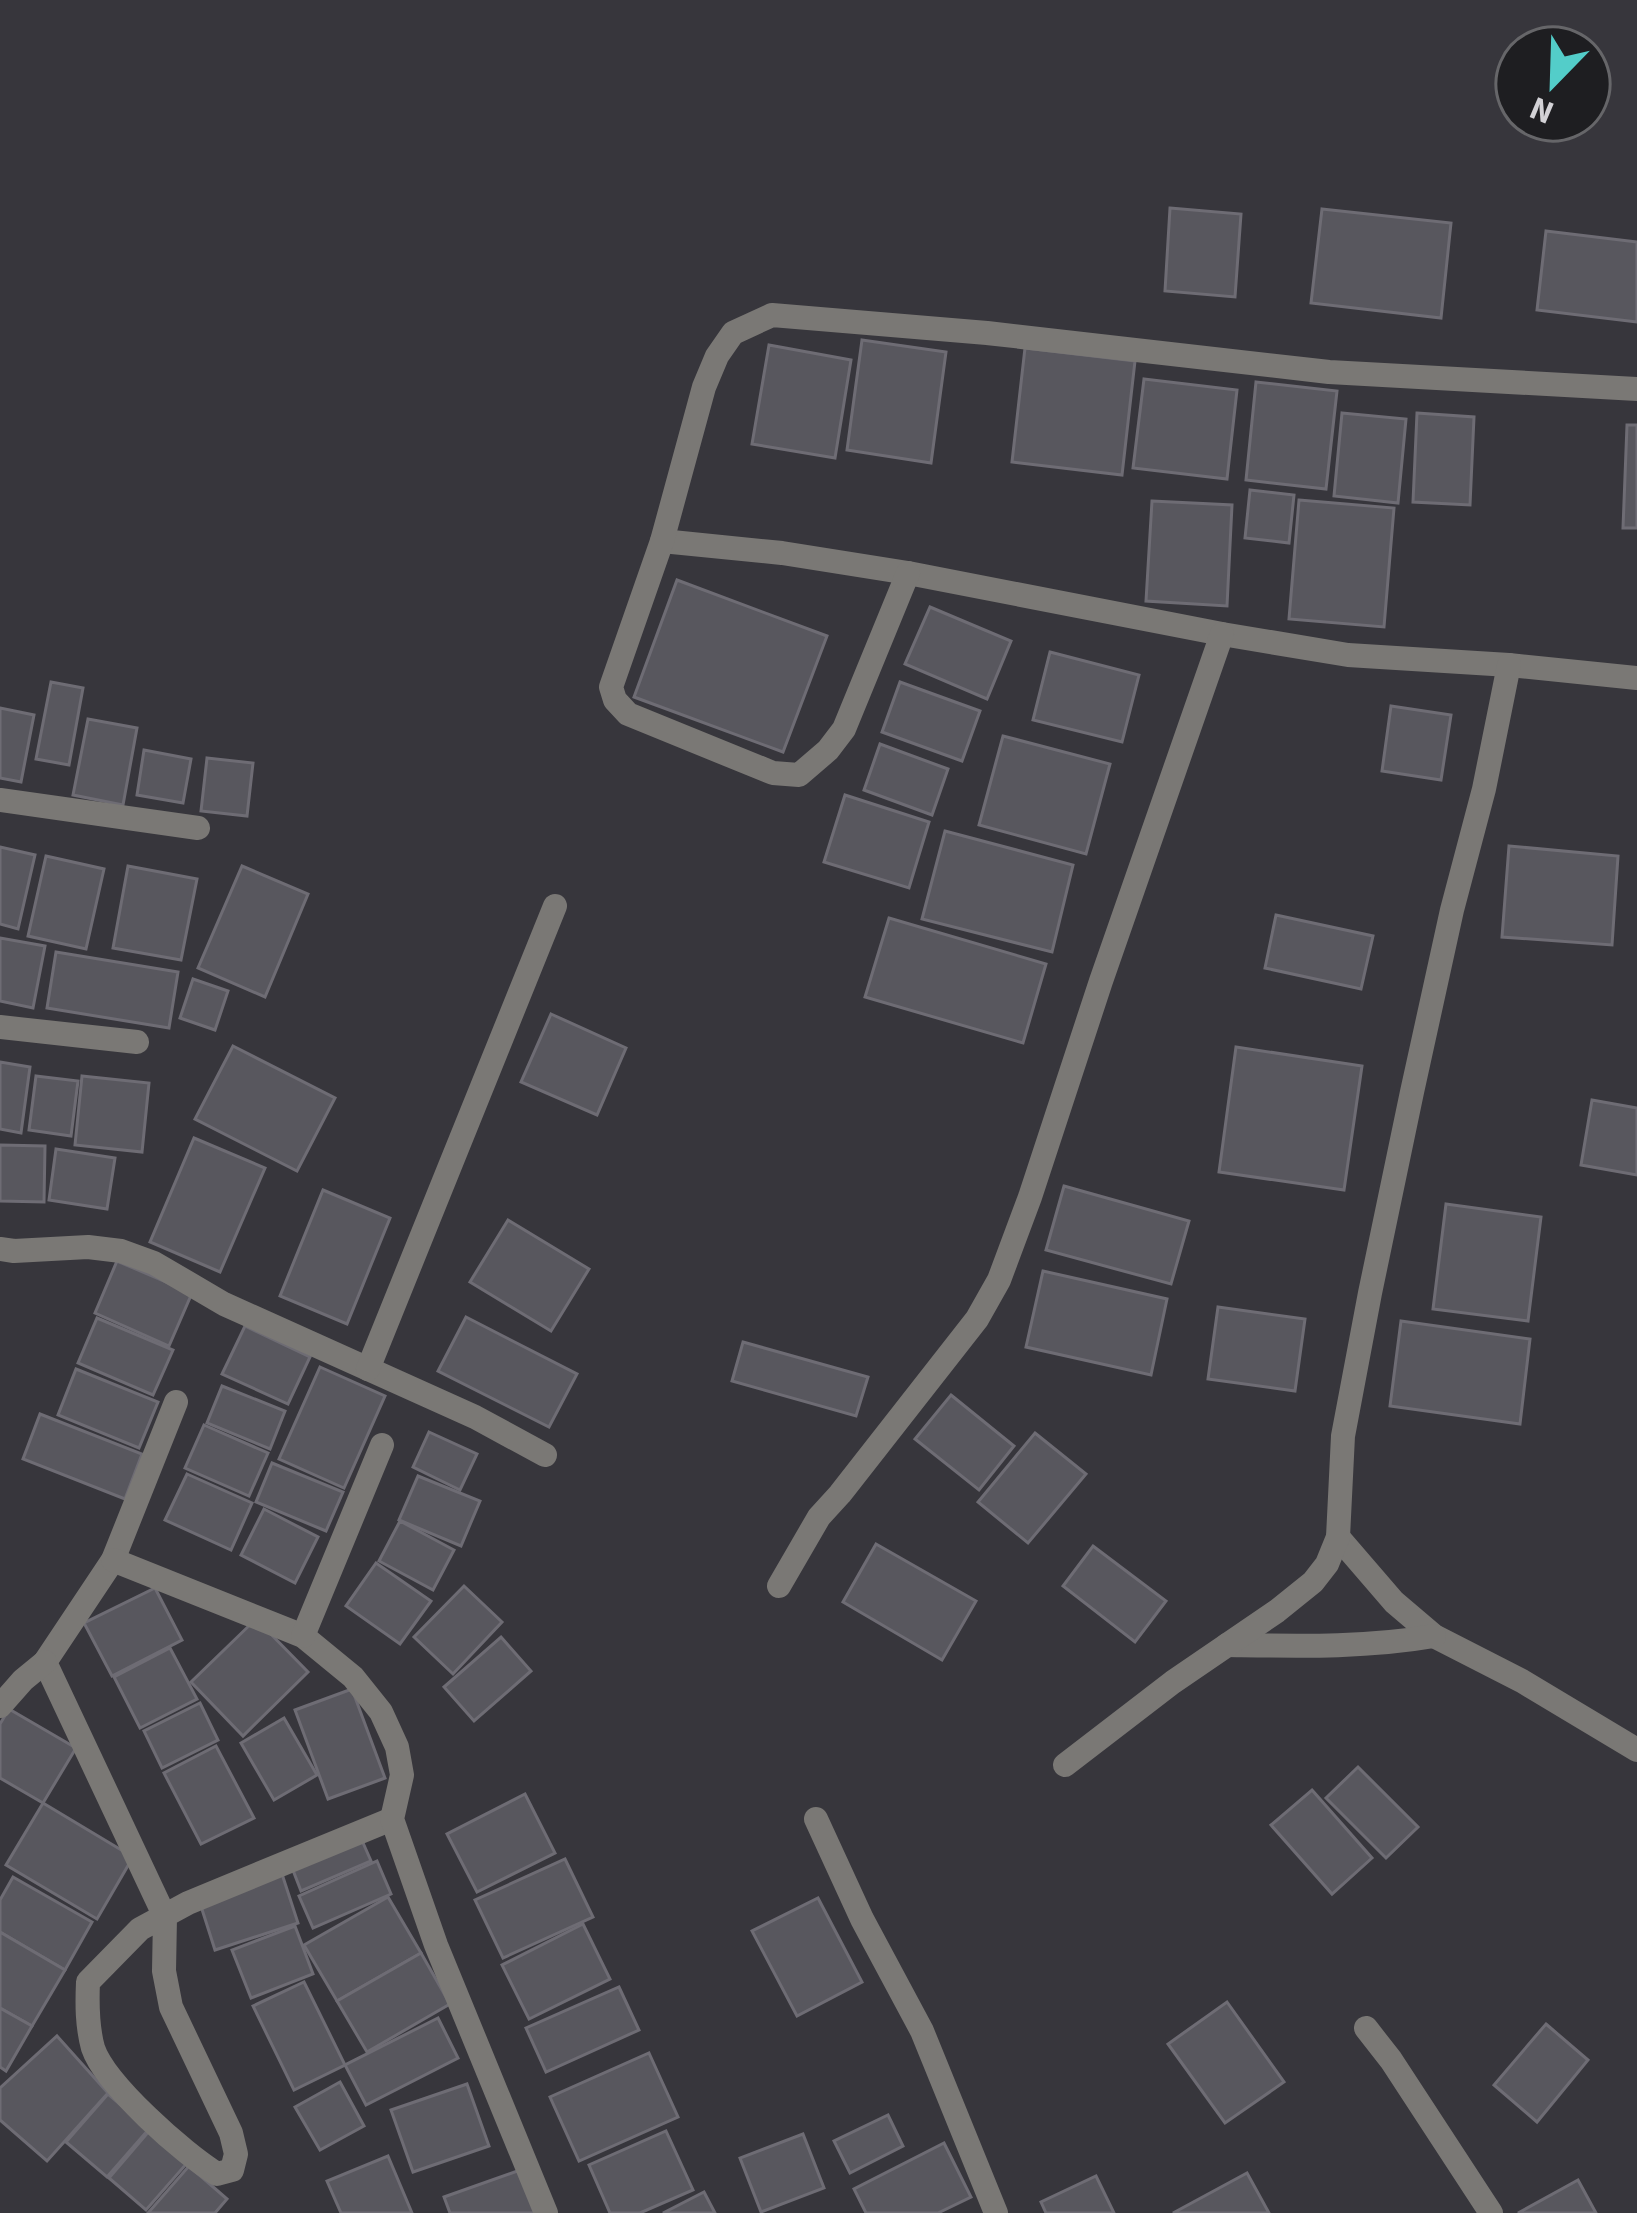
<svg xmlns="http://www.w3.org/2000/svg" width="1637" height="2213" viewBox="0 0 1637 2213" font-family="'Source Sans 3',sans-serif">
<style>
.building{fill:#58575e;stroke:#6e6c74;stroke-width:3}
.lines{fill:none;stroke-linecap:round;stroke-linejoin:round}
.minor{stroke:#7a7875;stroke-width:24}
</style>
<rect width="100%" height="100%" fill="#37363c"/>
<g class="building">
<path d="M1170 208 1241 214 1235 297 1165 291Z"/>
<path d="M1322 209 1451 223 1441 318 1311 303Z"/>
<path d="M1546 231 1637 242V322L1537 310Z"/>
<path d="M862 340 946 352 931 463 847 450Z"/>
<path d="M769 345 851 360 835 458 752 444Z"/>
<path d="M1025 348 1135 361 1122 475 1012 462Z"/>
<path d="M1144 379 1237 390 1227 479 1133 468Z"/>
<path d="M1256 382 1337 391 1326 489 1246 480Z"/>
<path d="M1342 413 1406 419 1398 503 1334 496Z"/>
<path d="M1417 413 1474 417 1470 505 1413 502Z"/>
<path d="M1627 425H1637V528H1623Z"/>
<path d="M1250 490 1294 495 1289 543 1245 538Z"/>
<path d="M1299 500 1394 508 1384 627 1289 619Z"/>
<path d="M1152 501 1232 505 1227 606 1146 601Z"/>
<path d="M677 580 827 636 783 752 634 697Z"/>
<path d="M930 607 1011 641 987 699 905 664Z"/>
<path d="M1050 652 1139 675 1122 742 1033 720Z"/>
<path d="M51 682 83 688 69 765 36 759Z"/>
<path d="M900 682 980 711 962 761 882 732Z"/>
<path d="M1391 706 1451 715 1441 780 1382 771Z"/>
<path d="M0 708 34 715 21 782 0 778Z"/>
<path d="M88 719 137 728 123 805 73 795Z"/>
<path d="M1003 736 1110 764 1086 854 979 825Z"/>
<path d="M880 744 948 769 932 815 864 790Z"/>
<path d="M144 750 191 759 183 803 137 795Z"/>
<path d="M207 758 253 763 247 816 201 811Z"/>
<path d="M845 795 929 822 909 888 824 862Z"/>
<path d="M945 831 1073 865 1052 952 922 919Z"/>
<path d="M1509 846 1618 856 1612 945 1502 937Z"/>
<path d="M0 847 35 855 18 929 0 924Z"/>
<path d="M46 856 104 869 86 949 28 936Z"/>
<path d="M128 866 197 879 181 960 113 948Z"/>
<path d="M242 866 308 894 265 997 198 968Z"/>
<path d="M1276 915 1373 936 1361 989 1265 968Z"/>
<path d="M889 918 1046 964 1023 1043 865 997Z"/>
<path d="M0 938 45 946 33 1008 0 1001Z"/>
<path d="M56 952 178 972 169 1028 47 1008Z"/>
<path d="M193 979 228 991 215 1030 180 1018Z"/>
<path d="M551 1014 626 1048 597 1115 521 1082Z"/>
<path d="M233 1046 335 1098 297 1171 195 1119Z"/>
<path d="M1236 1047 1362 1066 1344 1190 1219 1172Z"/>
<path d="M0 1062 30 1067 21 1133 0 1129Z"/>
<path d="M36 1076 78 1081 71 1136 29 1130Z"/>
<path d="M82 1076 149 1083 142 1152 75 1145Z"/>
<path d="M1592 1100 1637 1108V1175L1581 1165Z"/>
<path d="M194 1138 265 1168 220 1272 150 1242Z"/>
<path d="M0 1145 45 1146 44 1202 0 1201Z"/>
<path d="M56 1149 115 1158 107 1209 49 1200Z"/>
<path d="M1064 1186 1189 1221 1171 1284 1046 1250Z"/>
<path d="M323 1190 390 1218 347 1324 280 1296Z"/>
<path d="M1446 1204 1541 1217 1528 1321 1433 1309Z"/>
<path d="M508 1220 589 1269 551 1331 470 1282Z"/>
<path d="M117 1261 192 1293 169 1346 95 1313Z"/>
<path d="M1043 1271 1167 1299 1151 1375 1026 1347Z"/>
<path d="M1218 1307 1305 1319 1295 1391 1208 1379Z"/>
<path d="M466 1317 577 1374 549 1427 438 1371Z"/>
<path d="M97 1318 173 1350 153 1395 78 1363Z"/>
<path d="M1401 1321 1530 1339 1520 1424 1390 1406Z"/>
<path d="M245 1326 310 1357 288 1404 222 1374Z"/>
<path d="M743 1342 868 1377 856 1416 732 1381Z"/>
<path d="M320 1367 385 1396 344 1488 279 1459Z"/>
<path d="M76 1369 158 1402 139 1448 58 1415Z"/>
<path d="M222 1386 285 1411 270 1449 207 1423Z"/>
<path d="M951 1395 1014 1446 979 1490 915 1439Z"/>
<path d="M40 1414 142 1454 125 1499 23 1459Z"/>
<path d="M204 1425 268 1453 249 1496 185 1468Z"/>
<path d="M429 1432 477 1454 460 1490 413 1467Z"/>
<path d="M1035 1433 1086 1474 1028 1543 978 1502Z"/>
<path d="M272 1463 343 1492 326 1531 256 1502Z"/>
<path d="M187 1474 252 1503 231 1550 165 1520Z"/>
<path d="M418 1476 480 1501 461 1546 399 1520Z"/>
<path d="M264 1509 318 1537 295 1583 241 1555Z"/>
<path d="M400 1521 454 1550 433 1590 379 1561Z"/>
<path d="M876 1544 976 1601 942 1660 843 1602Z"/>
<path d="M1093 1546 1166 1601 1135 1642 1063 1586Z"/>
<path d="M376 1563 431 1601 400 1644 346 1606Z"/>
<path d="M464 1586 502 1622 453 1674 414 1637Z"/>
<path d="M155 1588 182 1640 112 1676 84 1623Z"/>
<path d="M256 1619 308 1672 243 1736 191 1682Z"/>
<path d="M501 1637 531 1671 474 1721 444 1687Z"/>
<path d="M170 1648 197 1699 140 1728 114 1677Z"/>
<path d="M352 1689 385 1778 328 1799 295 1710Z"/>
<path d="M200 1703 218 1740 162 1768 144 1731Z"/>
<path d="M9 1709 76 1748 43 1803 0 1778V1724Z"/>
<path d="M284 1718 317 1775 274 1800 241 1743Z"/>
<path d="M216 1746 254 1818 201 1844 164 1773Z"/>
<path d="M1358 1767 1418 1827 1386 1858 1326 1798Z"/>
<path d="M1312 1790 1372 1858 1332 1894 1271 1825Z"/>
<path d="M525 1794 555 1853 477 1892 447 1834Z"/>
<path d="M43 1803 133 1857 97 1919 6 1865Z"/>
<path d="M360 1836 371 1861 301 1891 291 1865Z"/>
<path d="M565 1859 593 1917 503 1958 475 1900Z"/>
<path d="M377 1861 391 1894 313 1928 299 1896Z"/>
<path d="M282 1874 298 1923 215 1950 199 1900Z"/>
<path d="M13 1877 92 1922 65 1970 0 1932V1900Z"/>
<path d="M388 1897 421 1953 337 2001 304 1945Z"/>
<path d="M818 1898 862 1982 797 2016 752 1931Z"/>
<path d="M583 1924 610 1979 529 2019 502 1965Z"/>
<path d="M295 1926 313 1974 251 1998 232 1950Z"/>
<path d="M0 1932 65 1970 32 2026 0 2008Z"/>
<path d="M421 1953 450 2004 367 2052 337 2001Z"/>
<path d="M304 1982 345 2065 294 2090 253 2006Z"/>
<path d="M619 1987 639 2030 546 2072 526 2028Z"/>
<path d="M1227 2002 1284 2082 1225 2123 1168 2044Z"/>
<path d="M0 2008 32 2026 6 2071 0 2067Z"/>
<path d="M438 2018 458 2058 366 2105 345 2065Z"/>
<path d="M1546 2024 1588 2060 1537 2122 1494 2085Z"/>
<path d="M57 2036 108 2093 47 2161 0 2120V2088Z"/>
<path d="M649 2053 678 2117 579 2161 550 2097Z"/>
<path d="M340 2082 364 2126 320 2150 295 2107Z"/>
<path d="M467 2084 489 2146 413 2172 391 2110Z"/>
<path d="M108 2094 149 2129 107 2177 66 2142Z"/>
<path d="M888 2115 903 2146 850 2173 834 2141Z"/>
<path d="M150 2130 188 2162 146 2210 109 2178Z"/>
<path d="M666 2131 693 2190 640 2213H610L589 2165Z"/>
<path d="M803 2134 824 2188 761 2212 740 2158Z"/>
<path d="M944 2143 971 2197 938 2213H866L854 2189Z"/>
<path d="M388 2156 412 2213H341L327 2181Z"/>
<path d="M189 2166 227 2199 215 2213H148Z"/>
<path d="M526 2168 543 2213H450L444 2197Z"/>
<path d="M1247 2173 1269 2213H1173Z"/>
<path d="M1096 2176 1114 2213H1046L1041 2202Z"/>
<path d="M1578 2180 1596 2213H1518Z"/>
<path d="M704 2192 715 2213H663Z"/>
</g>
<g class="lines">
<g class="minor">
<path d="M662 541 782 553 908 573 1222 634 1348 655 1509 665 1637 678"/>
<path d="M908 573 844 729 828 750 799 775 773 773 628 714 615 700 611 687 662 541 704 387 717 356 733 333 772 315 987 333 1329 372 1637 389"/>
<path d="M0 800 198 828"/>
<path d="M0 1027 137 1042"/>
<path d="M0 1249 14 1251 88 1247 121 1251 154 1263 224 1304 475 1417 545 1455"/>
<path d="M368 1369 555 906"/>
<path d="M176 1402 113 1560 45 1662 165 1917 164 1971 171 2007 231 2133 236 2154 232 2170 217 2174C184 2154 105 2084 93 2048 87 2026 87 2005 88 1982L140 1929 188 1903 392 1819"/>
<path d="M1338 1537 1394 1602 1434 1636 1522 1681 1637 1750"/>
<path d="M113 1560 303 1636 353 1677 381 1712 397 1747 402 1775 392 1819 436 1945 546 2213"/>
<path d="M779 1586 819 1517 840 1494 977 1319 999 1280 1030 1197 1101 981 1222 634"/>
<path d="M303 1636 382 1445"/>
<path d="M1227 1645C1297 1646 1365 1648 1434 1636"/>
<path d="M0 1706 23 1680 45 1662"/>
<path d="M1065 1765 1173 1682 1277 1611 1313 1582 1327 1564 1338 1537 1343 1436 1370 1293 1412 1092 1452 910 1484 789 1509 665"/>
<path d="M816 1819 862 1919 922 2031 996 2213"/>
<path d="M1366 2028 1391 2060 1491 2213"/>
</g>
</g>
<g transform="translate(1553 84) rotate(203)"><circle r="57" fill="#1e1e21" stroke="#666669" stroke-width="3"/>
<path d="M0-9L21 45L0 30L-21 45Z" fill="#53cdc9"/>
<text y="-18" font-size="33" font-weight="bold" text-anchor="middle" fill="#d3d2d6">N</text>
</g>
</svg>
